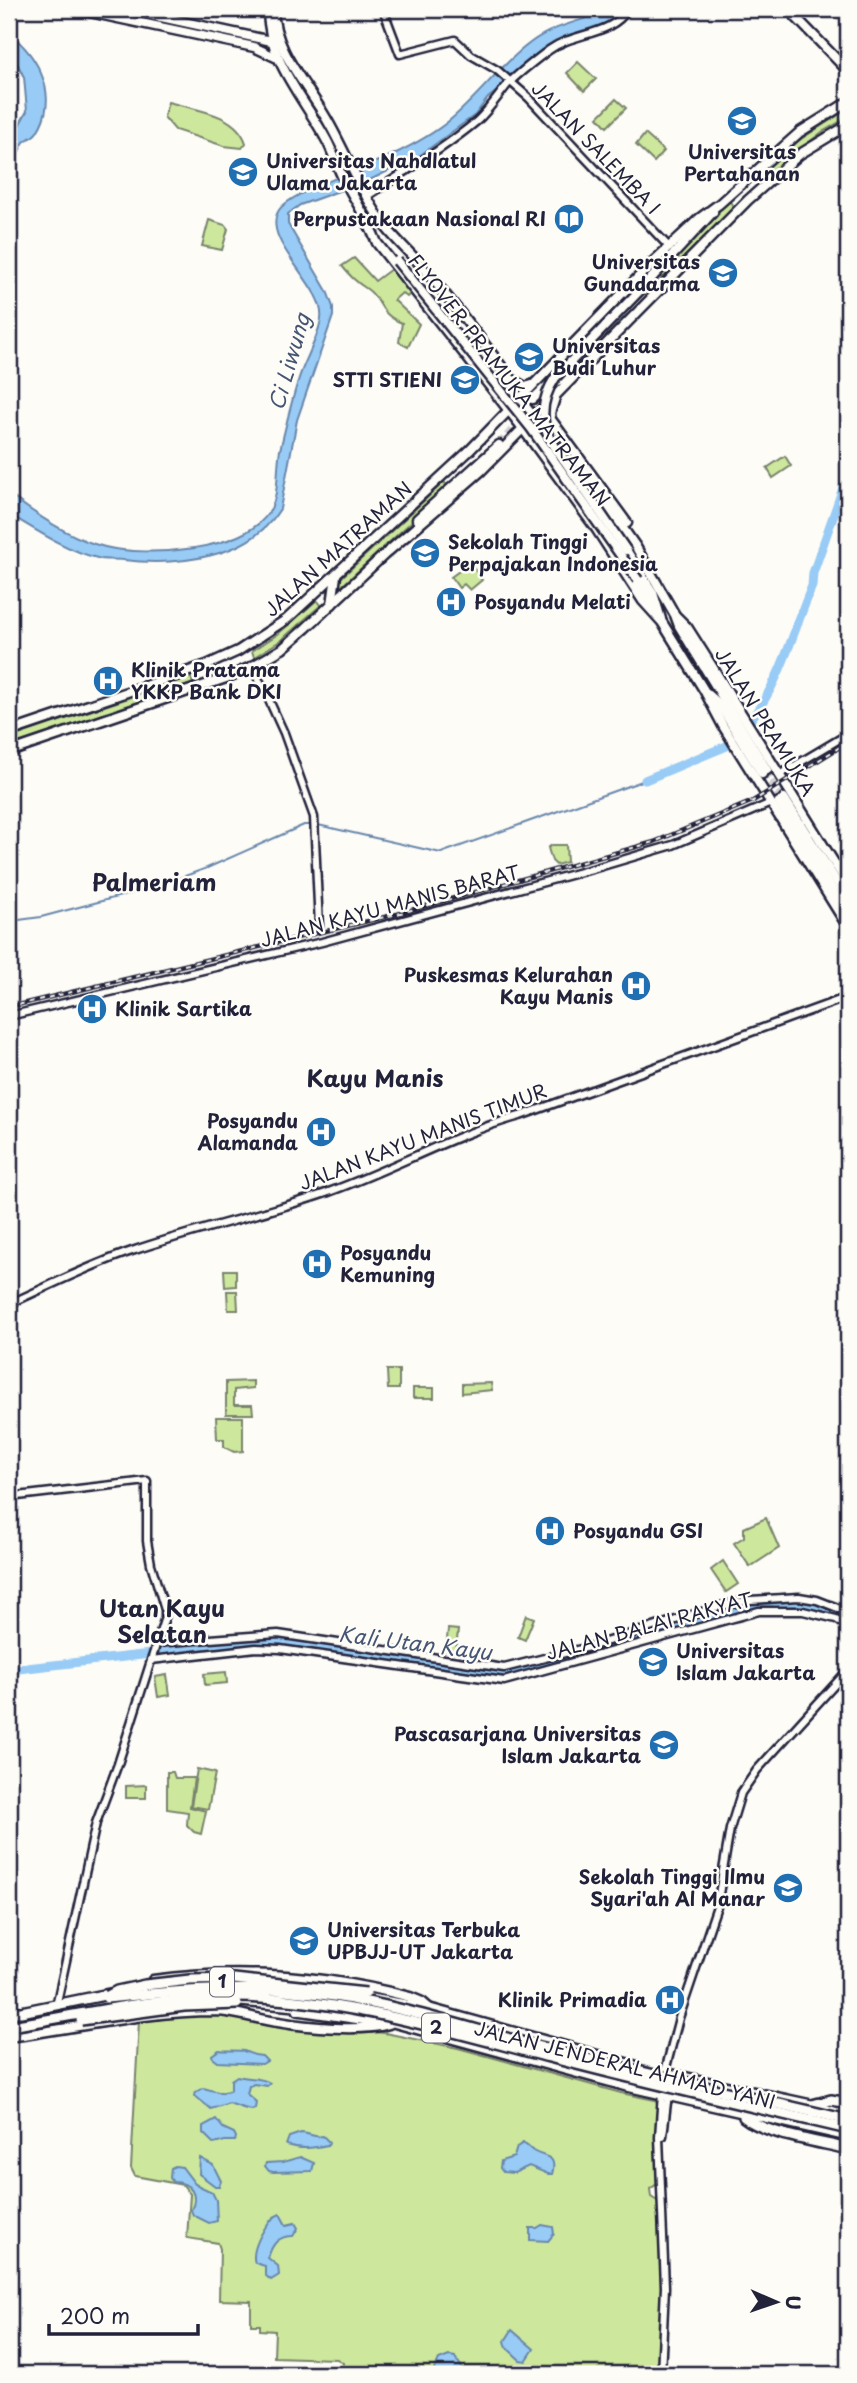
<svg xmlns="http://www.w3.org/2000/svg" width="857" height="2383" viewBox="0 0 857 2383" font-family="'Playpen Sans',sans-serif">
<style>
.green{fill:#cde79d;stroke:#78846c;stroke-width:2}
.water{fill:#98cbf5;stroke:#6987ab;stroke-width:2}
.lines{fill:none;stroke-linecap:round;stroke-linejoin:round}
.stream{stroke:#6987ab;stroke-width:2}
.river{stroke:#98cbf5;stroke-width:9}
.major-tunnel{stroke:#d1d0d1;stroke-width:8;stroke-dasharray:8 4;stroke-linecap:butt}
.minor-casing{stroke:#22223b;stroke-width:11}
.major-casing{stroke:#22223b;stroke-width:13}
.highway-casing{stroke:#22223b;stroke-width:14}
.minor{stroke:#fdfcf7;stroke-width:6}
.major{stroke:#fdfcf7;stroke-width:8}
.highway{stroke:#fdfcf7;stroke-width:9}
.rail-casing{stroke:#22223b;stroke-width:4.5}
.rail{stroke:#fdfcf7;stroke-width:2;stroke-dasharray:5;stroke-linecap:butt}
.major-bridge-casing{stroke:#22223b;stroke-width:13;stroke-linecap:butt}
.highway-bridge-casing{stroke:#22223b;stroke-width:14;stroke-linecap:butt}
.major-bridge{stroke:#fdfcf7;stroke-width:8}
.highway-bridge{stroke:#fdfcf7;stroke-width:9}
.labels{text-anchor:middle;stroke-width:5;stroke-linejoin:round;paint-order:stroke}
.shield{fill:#fdfcf7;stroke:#646373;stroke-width:2}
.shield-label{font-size:18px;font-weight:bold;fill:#22223b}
.street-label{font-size:19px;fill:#22223b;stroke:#fdfcf7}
.poi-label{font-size:19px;font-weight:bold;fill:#22223b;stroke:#fdfcf7;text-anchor:start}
.water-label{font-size:21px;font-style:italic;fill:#455573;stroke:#fdfcf7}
.quarter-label{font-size:23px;font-weight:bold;fill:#22223b;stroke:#fdfcf7}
</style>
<rect width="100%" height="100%" fill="#fdfcf7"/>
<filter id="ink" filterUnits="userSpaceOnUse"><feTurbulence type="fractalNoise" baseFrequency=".0143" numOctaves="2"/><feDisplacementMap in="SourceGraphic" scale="14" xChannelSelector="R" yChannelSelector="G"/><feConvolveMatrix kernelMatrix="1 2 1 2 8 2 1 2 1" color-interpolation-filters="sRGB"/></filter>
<g filter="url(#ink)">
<g class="green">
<path d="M578 62 596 79 584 91 567 73Z"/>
<path d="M616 99 626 108 607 127 598 117Z"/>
<path d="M168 102C196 110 236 113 246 143L242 148 224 146 175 130 164 117Z"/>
<path d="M848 109V117L822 132 767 175 762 170 801 139Z"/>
<path d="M645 134 664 151 654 162 636 145Z"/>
<path d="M729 201 735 207 662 279 654 271Z"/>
<path d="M209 220 225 225 228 229 222 250 202 246Z"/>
<path d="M354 258 375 281 391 269 411 293 407 297 402 293 394 300 419 324 408 347 399 342 402 323C378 314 383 300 367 289 356 282 351 277 342 266Z"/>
<path d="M785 456 791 466 773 478 767 468Z"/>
<path d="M444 482 449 487 331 596 327 591Z"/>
<path d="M470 563 482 580 470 590 464 584 459 588 451 577Z"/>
<path d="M317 600 321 605 280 641 254 657 252 651 278 634Z"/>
<path d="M191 677 193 684 9 746V738Z"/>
<path d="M552 845H566L567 862 556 865 552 861 548 848Z"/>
<path d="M224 1270H236V1286L225 1287Z"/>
<path d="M227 1291H237L238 1310H228Z"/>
<path d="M387 1370H399V1389H388Z"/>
<path d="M253 1381V1388L234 1390V1405H252L253 1414H226V1382Z"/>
<path d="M491 1383 492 1390 462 1393V1384Z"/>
<rect x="413" y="1388" width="21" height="10"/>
<path d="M216 1417H243V1451L234 1452 224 1447V1439H217Z"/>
<path d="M766 1518 779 1548 750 1567 734 1543 744 1537V1528Z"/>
<path d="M723 1561 738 1584 726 1592 711 1570Z"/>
<path d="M526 1615 534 1618 525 1640 518 1637Z"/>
<path d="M448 1629 458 1630 456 1651 446 1650Z"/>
<path d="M226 1672 227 1683 205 1685 204 1674Z"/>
<path d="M167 1675 170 1695 158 1697 155 1677Z"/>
<path d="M197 1769 215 1773 208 1809 191 1806Z"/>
<path d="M167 1772H173L175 1778H194L190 1807 206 1811 201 1834 194 1832 187 1825 188 1812 167 1809Z"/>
<path d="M146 1785V1798H126V1786Z"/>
<path d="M212 2014H234L277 2024 385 2033 458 2048 621 2093 655 2100 658 2105 657 2184 650 2189 651 2197 659 2202 662 2225 661 2374H343V2363L337 2359 274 2357 275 2331 260 2330V2325H251V2301L219 2300 220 2249 218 2243 187 2238 190 2194 183 2185 135 2176 131 2168 139 2021Z"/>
</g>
<g class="water">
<path d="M612 9H623L616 20 591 32 565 39 488 98 475 115 419 156 372 179 300 205 288 214V224L327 291 333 307V316L297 420 280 509C250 559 176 566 123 560 116 559 108 560 101 559 69 552 37 531 9 514V494C36 515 72 539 105 547 146 557 244 552 269 512 280 495 276 470 280 450 286 426 291 402 299 378 305 359 318 339 321 319 326 286 259 241 279 210 292 191 368 167 392 155 413 145 432 135 450 120 479 96 500 65 530 43 555 24 584 21 612 9Z"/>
<path d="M9 33C39 57 60 96 37 132 34 137 28 138 24 142 17 153 12 171 9 183V143L27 111 24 77 18 65 9 56Z"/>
<path d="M219 2050C224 2051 241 2050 244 2051 252 2054 254 2056 262 2056L267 2061 262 2064 217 2062 213 2059 212 2055Z"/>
<path d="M237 2076C247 2079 262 2077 270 2083L267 2086 254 2084 249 2086 247 2094 256 2102 255 2109 252 2110C244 2109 237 2106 229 2103L211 2109 195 2096 196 2092 203 2088C213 2090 221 2095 231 2090V2080Z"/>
<path d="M216 2119 223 2128 234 2133 236 2137 235 2141H225L214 2144 203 2133V2126Z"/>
<path d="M301 2133C309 2133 314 2138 323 2136L329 2142 328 2145C312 2148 303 2150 286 2145L289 2137Z"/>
<path d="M523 2143C527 2145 529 2148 533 2151 544 2158 558 2154 552 2174H548L529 2166 514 2173 503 2172 500 2168 501 2161 514 2157 517 2147Z"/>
<path d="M300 2157 314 2163 312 2171 273 2172 269 2171 265 2166 266 2163 283 2162Z"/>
<path d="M200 2158 213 2165 221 2181 219 2186H215L199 2174Z"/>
<path d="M175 2166 182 2167 195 2184 212 2192 216 2200 217 2221 209 2223 193 2215 191 2210C199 2195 191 2182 173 2182L170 2178 171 2168Z"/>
<path d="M280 2214 286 2225 295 2223 298 2228 293 2236C278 2236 272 2244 268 2258L278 2266 279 2275 271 2280 265 2275V2266L255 2263C250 2250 267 2218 280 2214Z"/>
<path d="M542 2225 553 2227 554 2234 548 2241 530 2240V2228H537Z"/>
<path d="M512 2330 534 2349 526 2361 520 2360 507 2348 505 2341Z"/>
<path d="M449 2356 455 2357 466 2374H440L434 2370 439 2360Z"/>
</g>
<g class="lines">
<g class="stream">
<path d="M318 825 441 853 645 780"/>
<path d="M9 917 19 920 41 917 155 887 207 868 304 825H313"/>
</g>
<g class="river">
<path d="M751 719C780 684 794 629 812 586L813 573 848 474"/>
<path d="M645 780 729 745"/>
<path d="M9 1670 257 1642 287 1643 495 1674 514 1673 540 1666 774 1601C800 1601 826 1606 848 1619"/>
</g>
<g class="major-tunnel">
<path d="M474 339 523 400"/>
<path d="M499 445C515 427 522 422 518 396"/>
<path d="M767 770 784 798"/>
<path d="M762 774 779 802"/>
</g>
<g class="minor-casing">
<g id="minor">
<path d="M383 9 400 54 455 40 471 55 497 70 528 97 670 248"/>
<path d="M366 197C404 172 442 150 477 121 489 110 498 96 508 84 520 72 536 60 549 50 575 31 610 37 628 9"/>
<path d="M251 667 262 685 284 733 314 817 319 927"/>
<path d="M779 775 848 734"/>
<path d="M9 1016 322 942 592 869 673 845 771 803"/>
<path d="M9 1304C49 1286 90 1265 132 1251 196 1229 262 1215 326 1193 392 1170 453 1134 520 1116L848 997"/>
<path d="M9 1497 147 1481V1541L151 1564 165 1610V1617L118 1764 96 1823 57 2002"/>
<path d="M156 1643 278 1634 504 1668 589 1647 721 1606 750 1600 799 1597 817 1600 848 1612"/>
<path d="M151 1660 256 1648 280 1649 504 1681 759 1611H803L836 1619 848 1627"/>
<path d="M663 2079 679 2018 717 1906 730 1829 741 1793 757 1770 848 1670"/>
<path d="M663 2136 668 2094"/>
<path d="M661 2374 665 2287 659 2137 662 2093"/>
</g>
</g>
<g class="major-casing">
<g id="major">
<path d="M75 9 254 47 275 57"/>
<path d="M124 9 276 42"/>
<path d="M268 9C268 62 303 96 327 141 333 152 336 164 342 176 354 198 368 220 377 243L518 422 597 530 643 601 662 622 704 690 723 726 848 927"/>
<path d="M273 9C274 51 306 83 326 118 346 152 359 189 382 222 395 240 411 253 425 270 455 305 483 342 511 379L525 387 532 385"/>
<path d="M788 9 848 71"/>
<path d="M646 284 713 212"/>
<path d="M506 394 533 399 548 385 570 376"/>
<path d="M520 400 580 473"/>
<path d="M550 418 627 523"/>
<path d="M553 438 550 413 555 398"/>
<path d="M579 465 636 547 675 615 679 626 767 770"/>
<path d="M417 519 499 445"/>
<path d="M626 550 653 593 661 619"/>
<path d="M638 580 654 607"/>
<path d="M332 604 336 576"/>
<path d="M677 617 687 627 713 668 848 885"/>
<path d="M709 695 719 704 762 774"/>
<path d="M9 732 207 665 238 651 287 619 469 451 653 262 700 218 719 204 800 132 848 102"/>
<path d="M9 752 226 678 251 667 282 649 306 628 384 555 481 471 748 200 800 154 848 125"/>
<path d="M784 798 848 900"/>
<path d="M779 802 848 915"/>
<path d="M153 1980C240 1968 325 1975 410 1997L422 2002 430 2009"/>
<path d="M9 2037C77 2028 146 2011 215 2011 241 2012 254 2019 278 2022 306 2027 363 2032 389 2024"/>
</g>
</g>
<g class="highway-casing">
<g id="highway">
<path d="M371 1999 430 2009 635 2066"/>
<path d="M240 2001 306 2007"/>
<path d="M298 2010 388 2023"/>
<path d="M9 2012H21L114 1993"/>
<path d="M382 2019 627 2086 848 2136"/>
<path d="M9 2031 28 2027"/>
<path d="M669 2074 811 2105 848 2116"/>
<path d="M812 2105 831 2100 848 2103"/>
<path d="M744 2117C765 2134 820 2142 848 2149"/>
</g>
</g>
<use href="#minor" class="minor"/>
<use href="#major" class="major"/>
<use href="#highway" class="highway"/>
<g class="rail-casing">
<path id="rail" d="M9 1007 397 914 654 842 753 801 848 742"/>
</g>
<use href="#rail" class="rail"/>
<g class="major-bridge-casing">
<g id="major-bridge">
<path d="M397 261 531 428 638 580"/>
<path d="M626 550 551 441C539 420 542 398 555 378L646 284"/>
</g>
</g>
<g class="highway-bridge-casing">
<g id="highway-bridge">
<path d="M108 1996 117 1991 145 1985 190 1980 234 1979 366 1993"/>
<path d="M107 1998C182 1990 258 1984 334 1996 405 2007 474 2030 544 2048 645 2074 747 2096 848 2120"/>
<path d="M81 2020 184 2006 237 2004"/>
<path d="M17 2025C88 2013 160 1997 233 1997 342 1998 445 2030 549 2057 649 2083 748 2106 848 2129"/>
</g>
</g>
<use href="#major-bridge" class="major-bridge"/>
<use href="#highway-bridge" class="highway-bridge"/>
</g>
</g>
<defs>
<g id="university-disc" transform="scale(1.575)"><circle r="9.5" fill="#1f6fb2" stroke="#fdfcf7"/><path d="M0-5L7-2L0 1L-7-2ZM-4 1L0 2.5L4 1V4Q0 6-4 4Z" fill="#fff"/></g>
<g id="library-disc" transform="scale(1.575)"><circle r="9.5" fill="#1f6fb2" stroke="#fdfcf7"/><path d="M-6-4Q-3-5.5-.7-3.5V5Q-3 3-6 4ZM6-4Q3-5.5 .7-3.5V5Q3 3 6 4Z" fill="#fff"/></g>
<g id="hospital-disc" transform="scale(1.575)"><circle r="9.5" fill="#1f6fb2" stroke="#fdfcf7"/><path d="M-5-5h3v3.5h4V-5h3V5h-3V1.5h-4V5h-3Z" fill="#fff"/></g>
</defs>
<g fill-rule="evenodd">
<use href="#university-disc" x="742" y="121"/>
<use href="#university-disc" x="243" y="172"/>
<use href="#library-disc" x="569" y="219"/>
<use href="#university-disc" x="723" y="273"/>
<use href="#university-disc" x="529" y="357"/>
<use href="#university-disc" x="465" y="380"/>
<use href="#university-disc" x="425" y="553"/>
<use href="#hospital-disc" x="451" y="602"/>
<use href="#hospital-disc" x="108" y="681"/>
<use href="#hospital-disc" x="636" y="986"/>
<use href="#hospital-disc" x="92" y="1009"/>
<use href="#hospital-disc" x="321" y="1132"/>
<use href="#hospital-disc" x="317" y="1264"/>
<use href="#hospital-disc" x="550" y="1531"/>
<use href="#university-disc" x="653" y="1662"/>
<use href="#university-disc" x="664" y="1745"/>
<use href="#university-disc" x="788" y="1888"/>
<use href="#university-disc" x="304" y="1941"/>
<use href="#hospital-disc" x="670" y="2000"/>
</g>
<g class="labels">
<g class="shield">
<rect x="210" y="1967.5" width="24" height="29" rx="5"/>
<rect x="422" y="2013.5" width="28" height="29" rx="5"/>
</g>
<g class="shield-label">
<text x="222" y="1988">1</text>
<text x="436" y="2034">2</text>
</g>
<g class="street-label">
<text transform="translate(596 148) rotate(46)" y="7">JALAN SALEMBA I</text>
<text transform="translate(509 380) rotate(52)" y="7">FLYOVER PRAMUKA MATRAMAN</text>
<text transform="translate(338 549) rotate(-42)" y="7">JALAN MATRAMAN</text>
<text transform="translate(765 722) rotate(58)" y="7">JALAN PRAMUKA</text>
<text transform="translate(390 906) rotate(-15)" y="7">JALAN KAYU MANIS BARAT</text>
<text transform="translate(423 1137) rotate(-21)" y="7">JALAN KAYU MANIS TIMUR</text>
<text transform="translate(649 1626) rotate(-15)" y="7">JALAN BALAI RAKYAT</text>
<text transform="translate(625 2065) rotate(14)" y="7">JALAN JENDERAL AHMAD YANI</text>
</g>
<g class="poi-label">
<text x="742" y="159" text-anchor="middle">Universitas<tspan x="742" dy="22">Pertahanan</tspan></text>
<text x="266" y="168">Universitas Nahdlatul<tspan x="266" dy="22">Ulama Jakarta</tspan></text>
<text x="546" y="226" text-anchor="end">Perpustakaan Nasional RI</text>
<text x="700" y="269" text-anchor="end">Universitas<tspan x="700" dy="22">Gunadarma</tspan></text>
<text x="552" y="353">Universitas<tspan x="552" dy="22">Budi Luhur</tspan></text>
<text x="442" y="387" text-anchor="end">STTI STIENI</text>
<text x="448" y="549">Sekolah Tinggi<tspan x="448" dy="22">Perpajakan Indonesia</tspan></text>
<text x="474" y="609">Posyandu Melati</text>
<text x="131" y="677">Klinik Pratama<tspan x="131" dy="22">YKKP Bank DKI</tspan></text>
<text x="613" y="982" text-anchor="end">Puskesmas Kelurahan<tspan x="613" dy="22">Kayu Manis</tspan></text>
<text x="115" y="1016">Klinik Sartika</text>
<text x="298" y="1128" text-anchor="end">Posyandu<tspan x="298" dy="22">Alamanda</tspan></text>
<text x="340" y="1260">Posyandu<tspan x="340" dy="22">Kemuning</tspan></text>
<text x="573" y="1538">Posyandu GSI</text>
<text x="676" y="1658">Universitas<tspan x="676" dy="22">Islam Jakarta</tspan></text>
<text x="641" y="1741" text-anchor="end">Pascasarjana Universitas<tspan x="641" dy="22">Islam Jakarta</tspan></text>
<text x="765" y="1884" text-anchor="end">Sekolah Tinggi Ilmu<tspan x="765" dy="22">Syari'ah Al Manar</tspan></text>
<text x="327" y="1937">Universitas Terbuka<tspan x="327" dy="22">UPBJJ-UT Jakarta</tspan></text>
<text x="647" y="2007" text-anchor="end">Klinik Primadia</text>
</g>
<g class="water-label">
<text transform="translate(290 362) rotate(-74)" y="7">Ci Liwung</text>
<text transform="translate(415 1644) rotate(7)" y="7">Kali Utan Kayu</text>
</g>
<g class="quarter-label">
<text x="154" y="891">Palmeriam</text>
<text x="375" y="1087">Kayu Manis</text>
<text x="162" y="1617">Utan Kayu<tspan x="162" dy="26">Selatan</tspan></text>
</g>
</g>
<rect width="857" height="2383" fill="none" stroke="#fdfcf7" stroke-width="35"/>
<rect x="18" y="18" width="822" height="2348" fill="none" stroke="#22223b" stroke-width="2.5" filter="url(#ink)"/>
<g transform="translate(776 2302) rotate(92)" stroke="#fdfcf7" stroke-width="5" paint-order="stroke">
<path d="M0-5L12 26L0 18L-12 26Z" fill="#22223b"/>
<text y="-10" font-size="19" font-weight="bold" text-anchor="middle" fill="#22223b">U</text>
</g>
<path d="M49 2324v10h149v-10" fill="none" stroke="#22223b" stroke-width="3.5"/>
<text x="60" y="2324" font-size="21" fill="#22223b" stroke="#fdfcf7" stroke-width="5" paint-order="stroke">200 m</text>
</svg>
